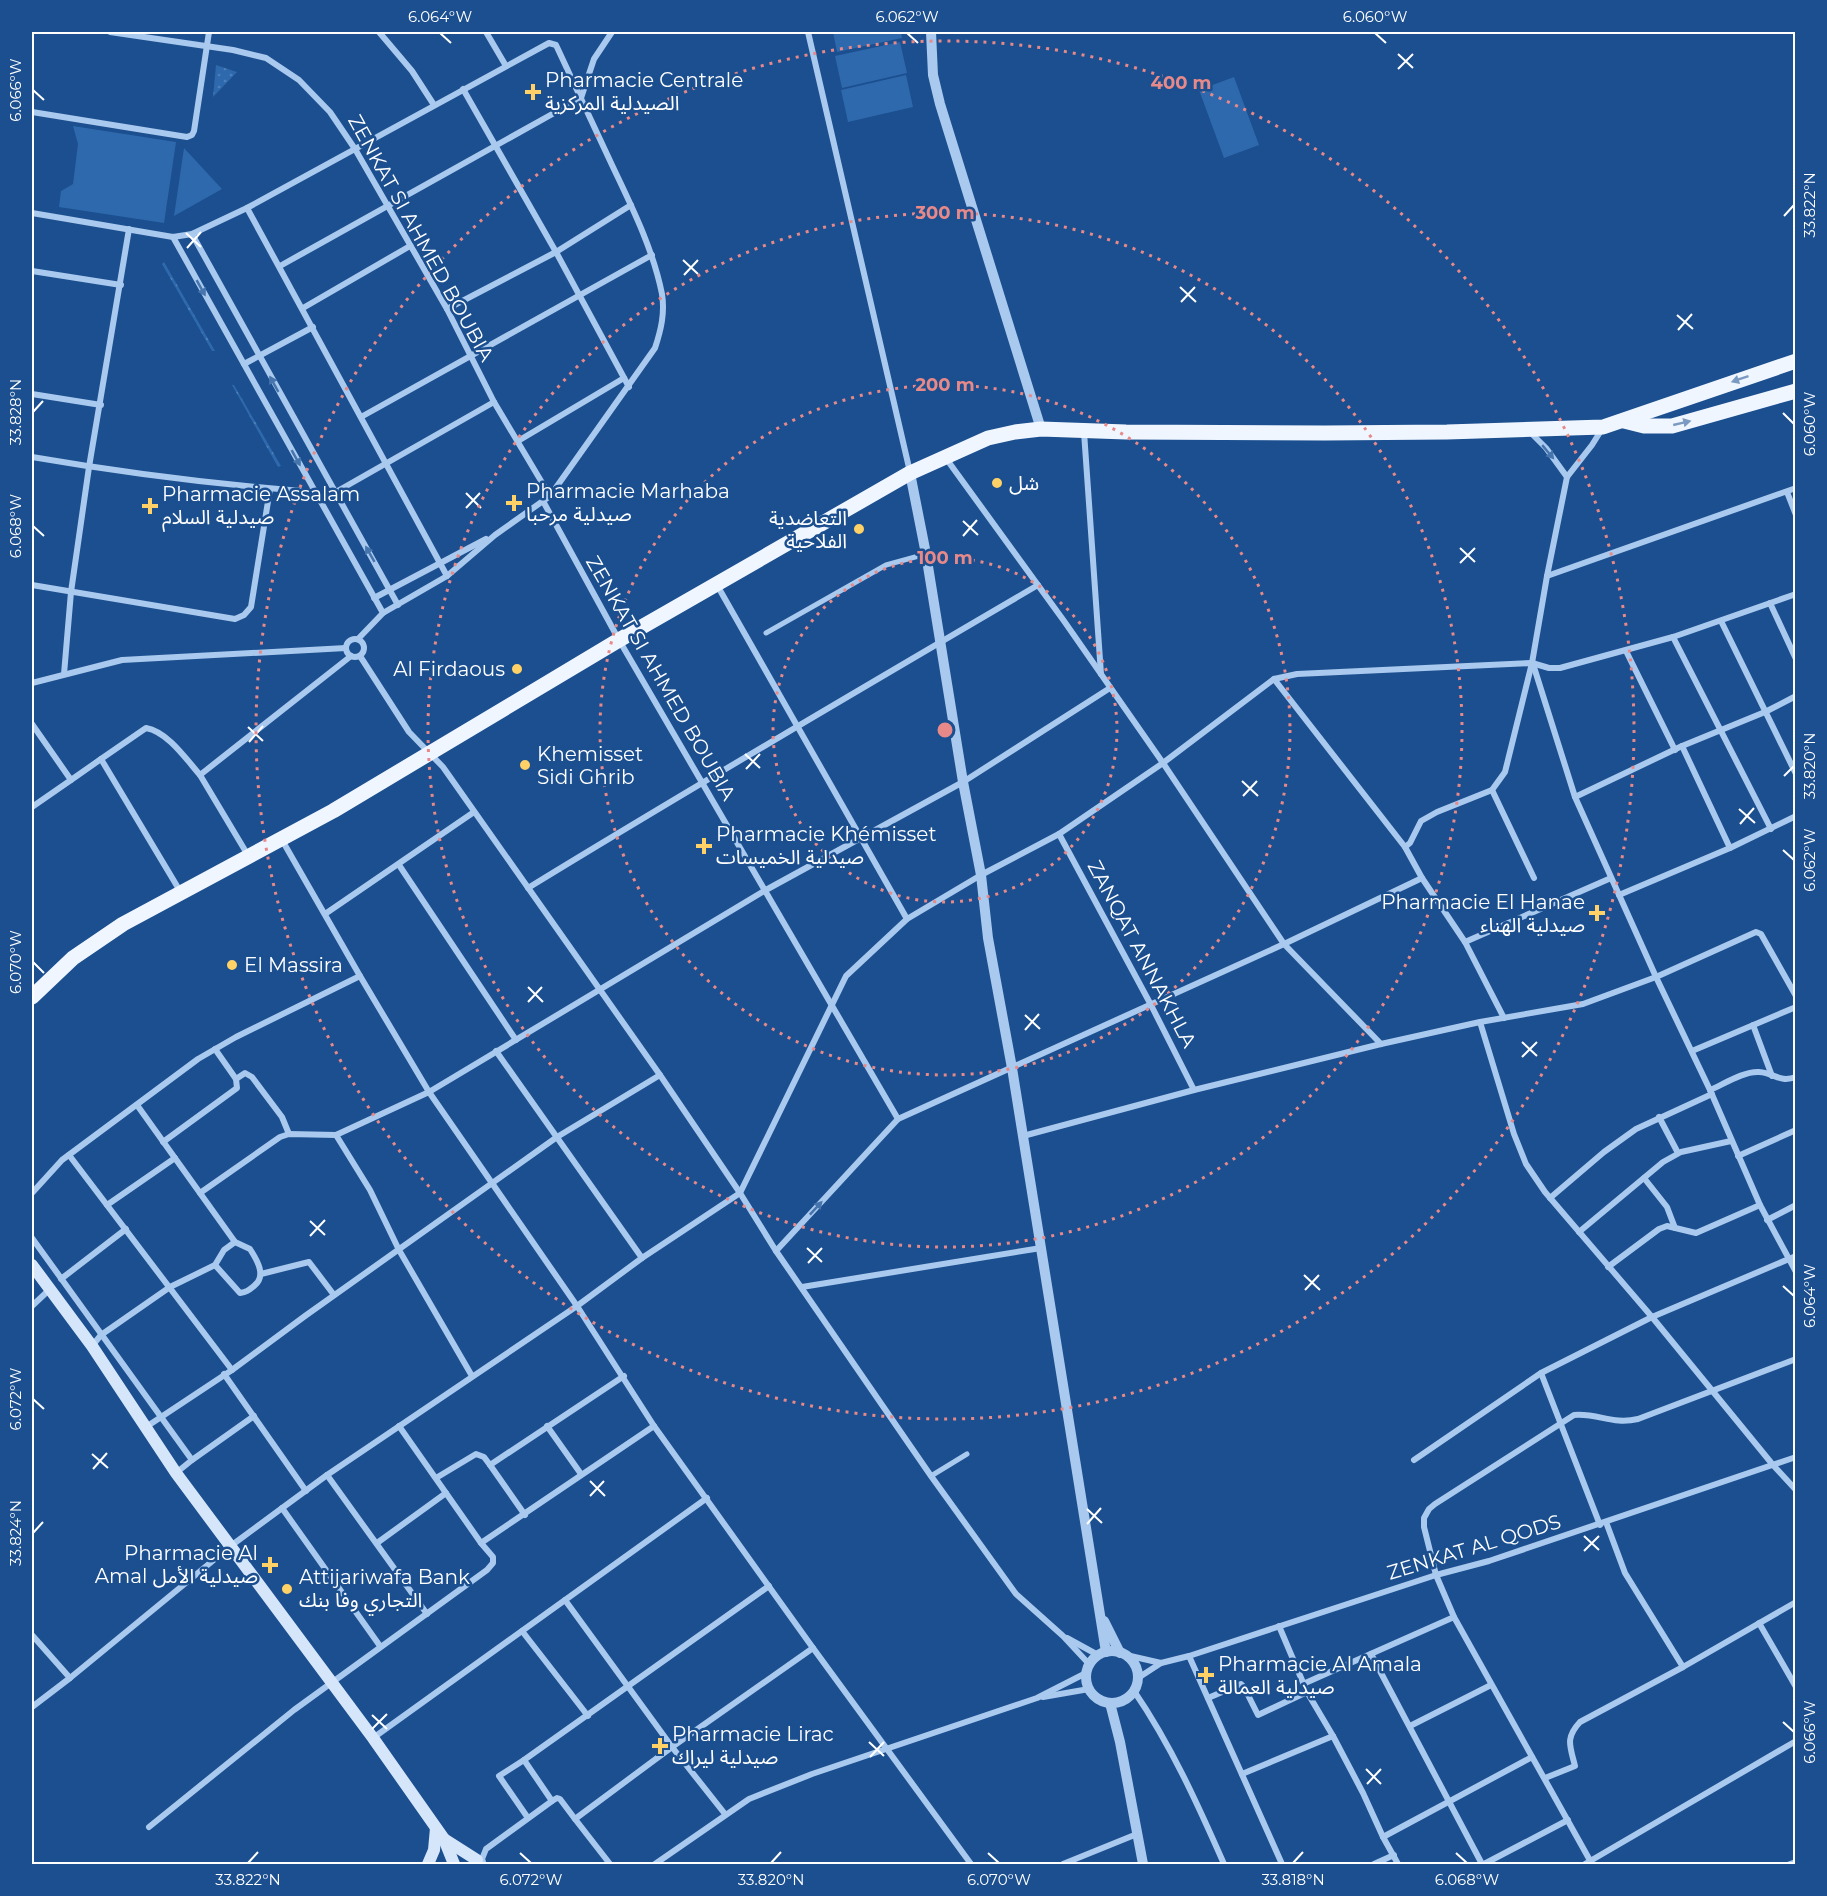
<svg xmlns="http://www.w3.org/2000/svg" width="1827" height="1896" viewBox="0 0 1827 1896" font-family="Montserrat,'Noto Sans Arabic',sans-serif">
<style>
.grass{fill:url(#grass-dots)}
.green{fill:#2e69ad}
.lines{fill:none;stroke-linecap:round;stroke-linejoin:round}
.pedestrian{stroke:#a9c9ee;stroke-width:5}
.minor{stroke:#a9c9ee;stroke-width:6}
.tertiary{stroke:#a9c9ee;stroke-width:10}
.secondary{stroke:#d6e6fa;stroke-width:12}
.primary{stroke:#f0f6ff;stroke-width:15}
.oneway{fill:#4674ac}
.oneway2{fill:#7b9ac1}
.ticks{fill:none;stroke:#fff;stroke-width:2}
.ring{fill:none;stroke:#e88989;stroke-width:3;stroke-dasharray:3 6}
.poi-dot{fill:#ffd166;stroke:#1b4f8f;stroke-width:2}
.labels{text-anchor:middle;stroke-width:5;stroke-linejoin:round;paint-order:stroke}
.poi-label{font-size:20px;fill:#fff;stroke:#1b4f8f;text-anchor:start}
.street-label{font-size:20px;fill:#fff;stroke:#1b4f8f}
.centre{fill:#e88989;stroke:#1b4f8f;stroke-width:3}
.ring-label{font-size:18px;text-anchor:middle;font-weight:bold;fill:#e88989;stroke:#1b4f8f;stroke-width:5;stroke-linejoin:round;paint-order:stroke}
.neatline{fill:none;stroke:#fff;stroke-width:2}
.ticks-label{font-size:15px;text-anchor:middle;fill:#fff}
</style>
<defs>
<pattern id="grass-dots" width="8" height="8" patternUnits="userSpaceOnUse" patternTransform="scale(1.5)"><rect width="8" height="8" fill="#2e69ad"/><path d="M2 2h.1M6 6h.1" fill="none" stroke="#4d80b9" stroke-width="1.8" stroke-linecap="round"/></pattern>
</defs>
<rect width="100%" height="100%" fill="#1b4f8f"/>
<g class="grass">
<path d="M216 65 237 72 213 97Z"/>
<path d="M164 262 215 351H212L162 264Z"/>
<path d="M232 385H234L281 466 278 467Z"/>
</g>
<g class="green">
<path d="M833 32H901L902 38 837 52Z"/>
<path d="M900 42 907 73 842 88 835 56Z"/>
<path d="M906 75 913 107 848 122 841 90Z"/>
<path d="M1234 77 1259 145 1224 158 1199 90Z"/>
<path d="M73 126 176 142 164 223 59 207 61 191 73 184 78 144Z"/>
<path d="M184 148 222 189 174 216Z"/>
</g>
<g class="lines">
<g class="pedestrian">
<path d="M766 633 886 565 926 554"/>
<path d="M931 1476 967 1454"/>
</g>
<g class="minor">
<path d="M110 32 233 50 266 58 299 80 330 112 355 149 447 309 494 402 550 496"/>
<path d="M379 32 412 71 434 105"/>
<path d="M486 32 506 66"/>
<path d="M808 32 910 472"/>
<path d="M463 89 556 252 629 387"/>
<path d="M32 112 187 137 192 135 194 131 209 32"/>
<path d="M247 208 447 576"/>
<path d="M32 213 173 237 192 234 247 208 549 43 556 45C575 85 593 125 612 165 632 207 653 249 662 294 665 313 661 330 655 348L550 496 495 535 447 576 383 613 358 639"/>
<path d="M192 234 398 605"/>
<path d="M173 237 383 613"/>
<path d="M280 266 581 98 594 59 612 32"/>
<path d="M32 271 121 285"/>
<path d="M303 308 410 246"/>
<path d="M447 309 556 252 631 205"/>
<path d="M244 364 313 327"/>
<path d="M32 394 101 405"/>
<path d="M361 417 652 255"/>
<path d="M1529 431 1546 448 1567 477"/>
<path d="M1084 432 1101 674"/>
<path d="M518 441 624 378"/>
<path d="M32 457C125 473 220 485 315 492"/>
<path d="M945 457 1064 621 1163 763 1284 944 1381 1044"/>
<path d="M1787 492 1796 515"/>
<path d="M320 501 494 402"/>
<path d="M543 501 619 640 898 1119"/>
<path d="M1547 576 1796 488"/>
<path d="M32 585 235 619 244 615 251 607 270 489"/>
<path d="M717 585 907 919"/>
<path d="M374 598 486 539"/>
<path d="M1770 603 1796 659"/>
<path d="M1721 621 1796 774"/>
<path d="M1673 637 1771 829"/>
<circle cx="355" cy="648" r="9"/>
<path d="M1626 651 1675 750"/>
<path d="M360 656 409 732 443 767 660 1075 740 1193 776 1251 931 1476 1016 1594 1063 1636 1089 1664"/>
<path d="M1533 664 1575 797 1656 977 1710 1090 1760 1205 1796 1272"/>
<path d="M64 674 71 592 89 467 129 229"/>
<path d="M1274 679 1405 847"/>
<path d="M32 683 122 660 346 648"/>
<path d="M32 724 71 780 101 759"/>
<path d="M1682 746 1730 848"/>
<path d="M1492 790 1534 878"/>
<path d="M1575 797 1682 746 1765 712 1796 696"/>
<path d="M32 807 71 780"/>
<path d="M1059 834 1151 1005 1194 1090"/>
<path d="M282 840 360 976 429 1092 577 1306 654 1426 813 1648 971 1864"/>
<path d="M249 857 200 775 351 656"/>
<path d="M399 865 516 1040"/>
<path d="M1422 878 1465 942 1504 1018"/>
<path d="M528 888C696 785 867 685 1038 585"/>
<path d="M180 891 101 759 146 728C168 732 186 759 200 775"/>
<path d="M1619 895 1730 848 1796 816"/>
<path d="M325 914 474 812"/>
<path d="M1465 942 1611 878"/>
<path d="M1480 1022 1514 1134 1526 1164 1545 1192 1652 1317 1773 1465 1796 1490"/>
<path d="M1753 1025 1772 1076"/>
<path d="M496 1051 642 1258"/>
<path d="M1692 1051 1796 1007"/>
<path d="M236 1079 245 1073 252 1077 282 1117 289 1134"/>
<path d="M1710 1090C1724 1084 1744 1071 1759 1072 1775 1073 1779 1083 1796 1077"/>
<path d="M137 1105 235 1242 250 1249C257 1260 267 1276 254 1286 249 1290 247 1292 240 1293L215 1265"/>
<path d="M1659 1117 1678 1153"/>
<path d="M336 1135 370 1190 399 1250 472 1376"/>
<path d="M1023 1136 1194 1090 1381 1044 1480 1022 1583 1004 1656 977 1756 932 1761 934 1796 996"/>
<path d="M163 1142 237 1088 236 1079 215 1049"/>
<path d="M69 1155 232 1370"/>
<path d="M1738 1156 1796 1130"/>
<path d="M1644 1178 1667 1207 1675 1228"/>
<path d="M32 1193 62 1160 198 1059 236 1037 360 976"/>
<path d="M200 1193 280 1137 289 1134 336 1135 429 1092 764 891 963 782 1110 688"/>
<path d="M1550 1198 1604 1152 1636 1129 1712 1094"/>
<path d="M107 1205 175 1158"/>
<path d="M1767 1220 1796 1205"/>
<path d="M1579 1232 1663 1162 1681 1152 1731 1141"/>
<path d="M32 1238 192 1460 176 1473"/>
<path d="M776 1251 898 1119 1284 944 1422 878 1405 847 1410 843 1421 821 1437 812 1492 790 1505 772 1532 663 1547 576 1567 477 1592 445 1602 429"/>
<path d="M1608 1267 1659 1229 1667 1226 1696 1233 1760 1205"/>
<path d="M261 1274 309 1262 334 1295"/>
<path d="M61 1279 126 1229"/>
<path d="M802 1287 1041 1248"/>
<path d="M32 1306 49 1290"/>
<path d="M92 1346 101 1335 170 1287 215 1265 224 1250 235 1242"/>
<path d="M1541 1373 1600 1525"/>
<path d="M224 1374 306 1491"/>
<path d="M547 1426 581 1474"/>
<path d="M146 1427 232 1370 305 1316 557 1137 660 1075"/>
<path d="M192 1460 254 1416"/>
<path d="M1414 1460 1541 1373 1652 1317 1796 1256"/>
<path d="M490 1465 525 1515"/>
<path d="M327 1475 427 1614"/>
<path d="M436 1478 476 1454 484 1457 490 1465 624 1376"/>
<path d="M282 1508 380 1646"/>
<path d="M1606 1522 1625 1573 1683 1667"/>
<path d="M377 1543 446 1493"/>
<path d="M481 1543 654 1426"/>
<path d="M565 1600 672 1747 725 1814"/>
<path d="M1759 1623 1796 1687"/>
<path d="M1279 1626 1307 1692 1333 1736 1363 1793 1383 1837 1398 1864"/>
<path d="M522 1631 588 1716"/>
<path d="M32 1635 70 1678"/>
<path d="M1067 1638 1098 1655"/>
<path d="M1371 1654 1482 1864"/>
<path d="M1126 1655 1161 1663"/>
<path d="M1189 1656 1282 1864"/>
<path d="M1138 1678 1161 1663 1189 1656 1436 1575 1489 1561 1796 1457"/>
<path d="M1303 1684 1454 1617"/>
<path d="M1134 1691C1171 1745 1198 1805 1224 1864"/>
<path d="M1043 1697 1089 1689"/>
<path d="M1208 1698 1241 1684 1244 1687 1258 1715 1307 1692"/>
<path d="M32 1707 70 1678 232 1545 327 1475 577 1306 642 1258 740 1193 846 976 907 919 981 875 1059 834 1163 763 1274 679 1297 674 1532 663 1549 668H1560L1673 637 1796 594"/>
<path d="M1410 1726 1491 1685"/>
<path d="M373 1738 707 1498"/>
<path d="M524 1760 499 1776 528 1818"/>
<path d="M1242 1774 1333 1736"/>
<path d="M1545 1778 1575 1766C1570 1746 1565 1738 1580 1722L1683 1667 1796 1602"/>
<path d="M552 1801 557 1798 560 1799 575 1819"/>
<path d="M149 1827 294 1710 487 1570 493 1563V1557L481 1543 399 1426"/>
<path d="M1383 1837 1532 1757"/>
<path d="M483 1862 482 1859 486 1849 552 1801 524 1760 769 1586"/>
<path d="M610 1864 575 1819 672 1747 813 1648"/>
<path d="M655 1864 749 1799 812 1774 1037 1698 1086 1673"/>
<path d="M1063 1864 1137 1834"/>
<path d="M1374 1864 1394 1855"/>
<path d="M1484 1864 1568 1820"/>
<path d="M1585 1864 1796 1741"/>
<path d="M1592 1864 1454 1617 1436 1575 1424 1527V1518L1429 1509 1435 1504 1574 1415C1599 1413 1612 1425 1638 1419L1796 1359"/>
<path d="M1790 1864 1796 1862"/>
</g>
<g class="tertiary">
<path d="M931 32 933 75 940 104 1041 429"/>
<path d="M910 473 926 554 963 782 981 875 988 938 1012 1068 1106 1652"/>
<path d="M1104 1621 1120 1653"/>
<circle cx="1112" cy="1677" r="26"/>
<path d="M1110 1703 1120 1742 1143 1864"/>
</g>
<g class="secondary">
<path d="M32 1265 92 1346 176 1473 373 1738 444 1839 454 1864"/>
<path d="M444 1839 477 1860"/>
<path d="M428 1864 434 1850 436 1828"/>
</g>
<g class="primary">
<path d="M1624 421 1644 426H1672L1796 391"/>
<path d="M32 997 73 958 123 924 333 811 619 640 910 473 988 438 1015 432 1041 429 1126 432 1325 433 1447 432 1603 427 1796 361"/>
</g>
</g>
<defs><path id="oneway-solid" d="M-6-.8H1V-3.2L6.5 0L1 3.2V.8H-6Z" transform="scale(1.5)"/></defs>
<g class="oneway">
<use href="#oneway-solid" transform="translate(201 288) rotate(61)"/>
<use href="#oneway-solid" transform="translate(274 384) rotate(-119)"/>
<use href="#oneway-solid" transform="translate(1548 452) rotate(50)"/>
<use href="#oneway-solid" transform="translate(296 458) rotate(61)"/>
<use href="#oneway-solid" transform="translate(370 554) rotate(-120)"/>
<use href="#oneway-solid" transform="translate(816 1208) rotate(-47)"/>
</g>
<g class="oneway2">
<use href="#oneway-solid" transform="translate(1740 379) rotate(161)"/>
<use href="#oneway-solid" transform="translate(1682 423) rotate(-13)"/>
</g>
<path class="ticks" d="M440 33 451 43M907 33 918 43M1375 33 1386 43M1398 54 1413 68M1398 69 1413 54M33 90 44 100M1784 216 1794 205M186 233 201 247M187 248 201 232M683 260 698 274M684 275 698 260M1180 287 1196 302M1181 302 1195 287M1677 315 1693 329M1678 330 1692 314M33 412 43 401M1783 413 1794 424M466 493 481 508M466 508 480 493M963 521 978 535M33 526 44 536M963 536 977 520M1460 548 1475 562M1460 563 1475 548M248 727 263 741M249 742 263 726M745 754 760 768M746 769 760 754M1784 776 1794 766M1242 781 1258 796M1243 796 1257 781M1739 809 1755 823M1740 824 1754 808M1783 850 1794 860M33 962 44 973M528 987 543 1002M528 1002 542 987M1025 1015 1040 1029M1025 1030 1039 1014M1522 1042 1537 1056M1522 1057 1537 1042M310 1221 325 1235M310 1236 325 1220M807 1248 822 1262M808 1263 822 1248M1304 1275 1320 1290M1783 1286 1794 1296M1305 1290 1319 1275M33 1399 44 1409M92 1454 108 1468M93 1469 107 1453M590 1481 605 1496M590 1496 604 1481M1087 1509 1102 1523M1087 1524 1101 1508M33 1533 43 1522M1584 1536 1599 1550M1584 1551 1599 1536M372 1715 387 1729M1783 1722 1794 1732M372 1729 387 1714M869 1742 884 1756M870 1757 884 1742M1366 1769 1381 1784M1367 1784 1381 1769M520 1853 531 1863M988 1853 999 1863M1456 1853 1467 1863M248 1863 258 1852M771 1863 781 1852M1293 1863 1303 1852"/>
<g class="ring">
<circle cx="945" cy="730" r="172"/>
<circle cx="945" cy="730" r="345"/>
<circle cx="945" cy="730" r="517"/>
<circle cx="945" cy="730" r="689"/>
</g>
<g class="poi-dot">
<path d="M530 83h6v6h6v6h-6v6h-6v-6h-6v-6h6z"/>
<circle cx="997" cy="483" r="6"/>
<path d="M511 494h6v6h6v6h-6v6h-6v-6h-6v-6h6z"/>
<path d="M147 497h6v6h6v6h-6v6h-6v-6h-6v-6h6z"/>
<circle cx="859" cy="529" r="6"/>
<circle cx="517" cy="669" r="6"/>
<circle cx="525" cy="765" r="6"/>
<path d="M701 837h6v6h6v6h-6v6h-6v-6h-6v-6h6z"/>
<path d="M1594 904h6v6h6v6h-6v6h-6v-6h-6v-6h6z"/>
<circle cx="232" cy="965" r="6"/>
<path d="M267 1556h6v6h6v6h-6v6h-6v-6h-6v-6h6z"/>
<circle cx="287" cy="1589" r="6"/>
<path d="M1203 1666h6v6h6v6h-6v6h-6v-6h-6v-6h6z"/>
<path d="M657 1737h6v6h6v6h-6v6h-6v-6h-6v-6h6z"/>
</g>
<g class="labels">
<g class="poi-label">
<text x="545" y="87">Pharmacie Centrale<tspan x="545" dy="23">الصيدلية المركزية</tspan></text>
<text x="1009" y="490">شل</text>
<text x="526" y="498">Pharmacie Marhaba<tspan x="526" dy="23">صيدلية مرحبا</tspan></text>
<text x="162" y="501">Pharmacie Assalam<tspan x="162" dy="23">صيدلية السلام</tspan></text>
<text x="847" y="525" text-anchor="end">التعاضدية<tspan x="847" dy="23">الفلاحية</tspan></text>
<text x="505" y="676" text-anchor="end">Al Firdaous</text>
<text x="537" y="761">Khemisset<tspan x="537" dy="23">Sidi Ghrib</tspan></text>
<text x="716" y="841">Pharmacie Khémisset<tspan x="716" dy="23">صيدلية الخميسات</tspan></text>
<text x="1585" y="909" text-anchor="end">Pharmacie El Hanae<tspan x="1585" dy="23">صيدلية الهناء</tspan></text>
<text x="244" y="972">El Massira</text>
<text x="258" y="1560" text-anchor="end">Pharmacie Al<tspan x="258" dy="23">Amal صيدلية الأمل</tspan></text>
<text x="299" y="1584">Attijariwafa Bank<tspan x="299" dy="23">التجاري وفا بنك</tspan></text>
<text x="1218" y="1671">Pharmacie Al Amala<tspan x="1218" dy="23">صيدلية العمالة</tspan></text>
<text x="672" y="1741">Pharmacie Lirac<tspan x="672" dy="23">صيدلية ليراك</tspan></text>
</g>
<g class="street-label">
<text transform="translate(421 238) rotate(61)" y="7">ZENKAT SI AHMED BOUBIA</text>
<text transform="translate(661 678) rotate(60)" y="7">ZENKAT SI AHMED BOUBIA</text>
<text transform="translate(1142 954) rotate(62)" y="7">ZANQAT ANNAKHLA</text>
<text transform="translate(1474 1547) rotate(-17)" y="7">ZENKAT AL QODS</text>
</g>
</g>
<circle cx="945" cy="730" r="9" class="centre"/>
<g class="ring-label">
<text x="1181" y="89">400 m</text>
<text x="945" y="219">300 m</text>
<text x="945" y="391">200 m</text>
<text x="945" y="564">100 m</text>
</g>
<rect width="1827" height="1896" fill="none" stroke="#1b4f8f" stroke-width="66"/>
<rect x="33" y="33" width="1761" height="1830" class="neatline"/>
<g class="ticks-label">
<text x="440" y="22">6.064°W</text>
<text x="907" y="22">6.062°W</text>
<text x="1375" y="22">6.060°W</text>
<text transform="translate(16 90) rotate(-90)" y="5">6.066°W</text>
<text transform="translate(1810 205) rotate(-90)" y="5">33.822°N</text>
<text transform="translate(16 412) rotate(-90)" y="5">33.828°N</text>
<text transform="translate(1810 424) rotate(-90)" y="5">6.060°W</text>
<text transform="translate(16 526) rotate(-90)" y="5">6.068°W</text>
<text transform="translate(1810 766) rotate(-90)" y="5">33.820°N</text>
<text transform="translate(1810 860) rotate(-90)" y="5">6.062°W</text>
<text transform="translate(16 962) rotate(-90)" y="5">6.070°W</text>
<text transform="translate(1810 1296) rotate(-90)" y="5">6.064°W</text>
<text transform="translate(16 1399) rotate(-90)" y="5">6.072°W</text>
<text transform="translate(16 1533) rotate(-90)" y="5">33.824°N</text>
<text transform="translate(1810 1732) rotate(-90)" y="5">6.066°W</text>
<text x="248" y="1885">33.822°N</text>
<text x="531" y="1885">6.072°W</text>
<text x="771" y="1885">33.820°N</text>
<text x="999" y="1885">6.070°W</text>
<text x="1293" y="1885">33.818°N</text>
<text x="1467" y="1885">6.068°W</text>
</g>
</svg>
